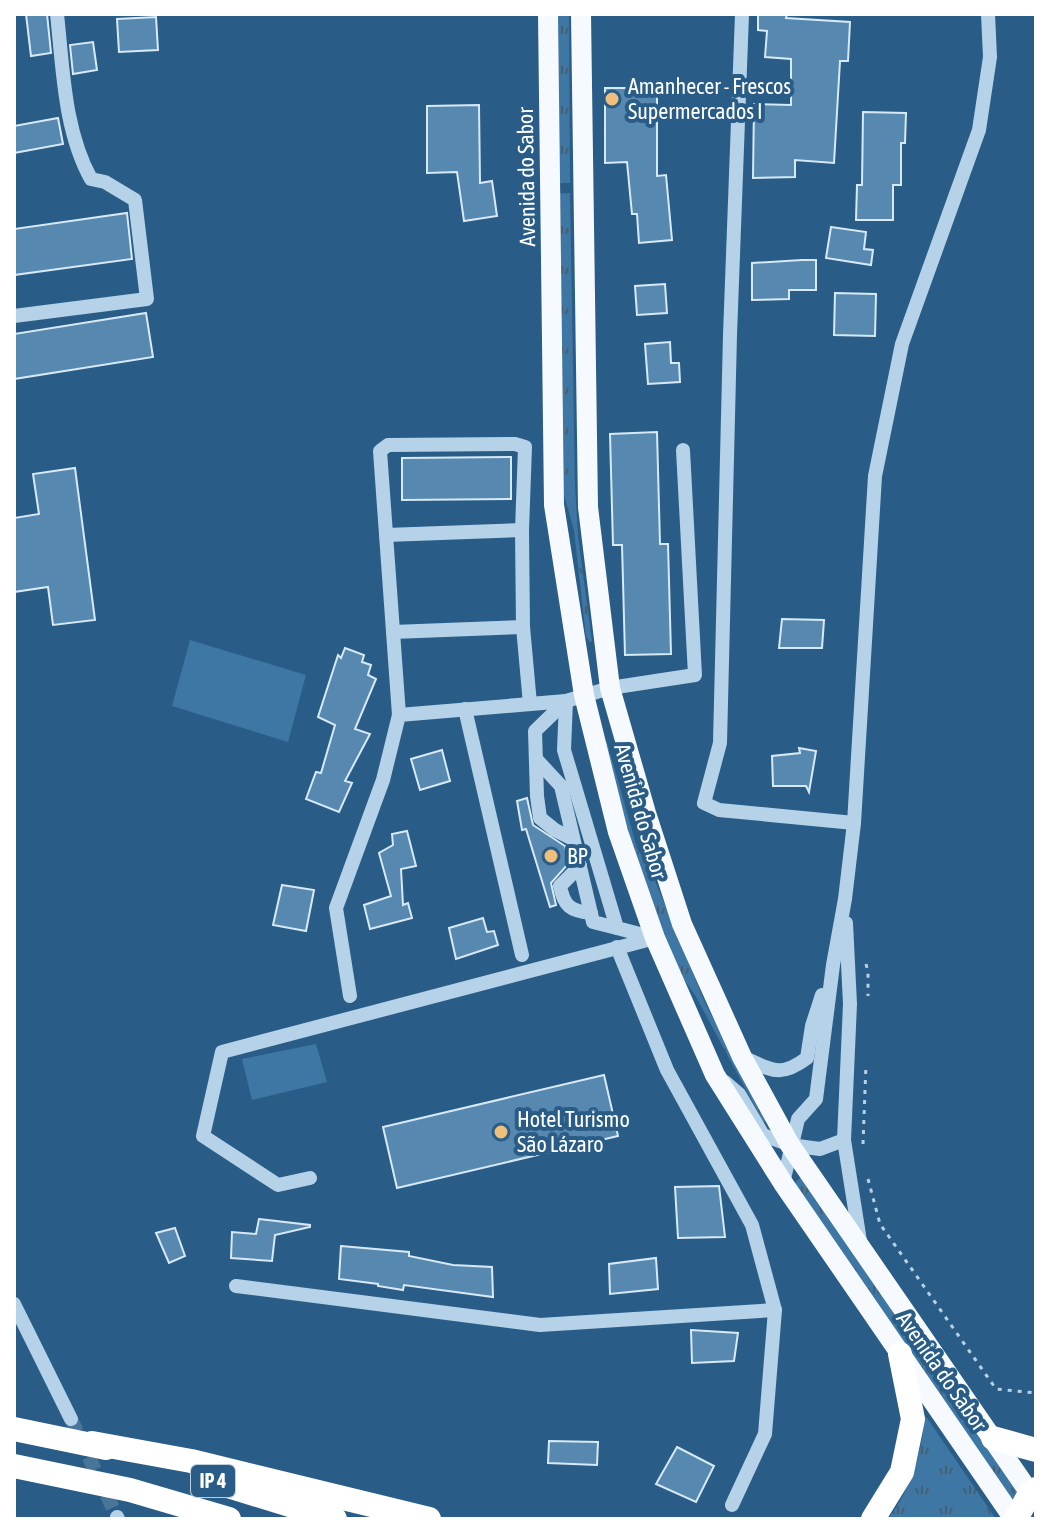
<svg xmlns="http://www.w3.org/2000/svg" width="1050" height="1533" viewBox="0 0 1050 1533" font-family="'Asap Condensed',sans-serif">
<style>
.grass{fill:url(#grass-tufts)}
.garden{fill:#3e77a3}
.building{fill:#5688b0;stroke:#d8e9f6;stroke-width:2}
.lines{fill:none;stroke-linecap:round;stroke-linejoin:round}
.minor-tunnel{stroke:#497599;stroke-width:14;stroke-dasharray:14 7;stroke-linecap:butt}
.path{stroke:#b5d2e8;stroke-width:3;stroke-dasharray:4 6;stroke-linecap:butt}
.minor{stroke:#b5d2e8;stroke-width:14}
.major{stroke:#f6fafe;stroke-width:20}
.highway{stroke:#fff;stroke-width:24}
.poi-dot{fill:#efc07b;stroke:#295d87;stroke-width:3}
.labels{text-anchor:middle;stroke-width:8;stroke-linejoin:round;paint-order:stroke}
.shield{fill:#295d87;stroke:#bfcedb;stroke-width:2}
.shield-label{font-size:20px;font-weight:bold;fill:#fff}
.poi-label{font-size:22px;fill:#fff;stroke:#295d87;text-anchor:start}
.street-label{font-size:22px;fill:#fff;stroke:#295d87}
</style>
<defs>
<pattern id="grass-tufts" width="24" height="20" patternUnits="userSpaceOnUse" patternTransform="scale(2)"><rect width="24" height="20" fill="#3e77a3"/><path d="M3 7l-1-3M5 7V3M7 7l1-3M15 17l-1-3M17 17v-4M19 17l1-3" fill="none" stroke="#465f73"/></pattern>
</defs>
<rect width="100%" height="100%" fill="#295d87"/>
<g class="grass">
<path d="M558 14H569L570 183H559Z"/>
<path d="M560 193H570L575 486 578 537 592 641 590 642 586 637 574 530 564 495Z"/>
<path d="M600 735 607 742 637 848 651 871 705 1003 767 1119 764 1123 695 995 678 971 639 870Z"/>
<path d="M804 1176 1020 1488 1012 1501 796 1185V1181Z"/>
<path d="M925 1417 927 1418 996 1519H888C911 1489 921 1455 925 1417Z"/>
</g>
<g class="garden">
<path d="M190 640 306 675 288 742 172 706Z"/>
<path d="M316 1044 327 1082 252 1100 242 1059Z"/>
</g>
<g class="building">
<path d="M26 14H47L51 53 31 56Z"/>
<path d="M758 14H787L786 18 850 22 848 61H840L834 163 795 160V177L753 178 754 104 791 105V59L765 57 767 31 758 30Z"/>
<path d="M156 17 158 50 119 52 117 19Z"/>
<path d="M93 42 97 70 73 74 70 45Z"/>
<path d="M605 88H657V176L666 175 672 240 639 243 637 214H632L627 162 605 163Z"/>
<path d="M479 105 480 183 492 181 497 216 464 221 457 172 427 173V106Z"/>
<path d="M863 112 906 113 905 143H901V185H893V220H856L857 185H862Z"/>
<path d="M58 118 63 144 14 153V126Z"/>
<path d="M127 213 132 259 14 275V229Z"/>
<path d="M831 227 866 232 864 249 873 250 871 265 826 258Z"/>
<path d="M802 260H816V290H789V299L752 300V263Z"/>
<path d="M665 284 667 313 637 315 635 286Z"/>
<path d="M835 293 876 294 875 336 834 335Z"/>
<path d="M146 313 153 357 14 379V334Z"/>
<path d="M670 342 671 363H679L680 382 648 384 645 344Z"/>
<path d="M657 432 660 544H668L671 654 625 655 622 545H613L610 434Z"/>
<path d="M511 457V499L402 500V458Z"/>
<path d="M75 468 95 620 53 625 48 587 14 592V518L39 514 33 474Z"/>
<path d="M782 619 824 620 822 648H779Z"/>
<path d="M345 648 364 655 362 662 371 665 368 675 376 679 355 729 370 734 345 781 352 783 339 812 306 799 316 772 321 773 335 725 318 717 338 655 341 658Z"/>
<path d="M799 748 816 751 809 792 806 786H773L772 756 800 753Z"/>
<path d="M442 750 450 781 420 790 411 759Z"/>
<path d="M527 798 533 825 565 846 569 863 551 883 556 905 550 907 526 829 522 830 517 801Z"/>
<path d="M407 831 416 866 401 869 403 905 408 903 412 918 370 929 364 905 391 896 379 853 393 845 392 834Z"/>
<path d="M282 885 314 890 306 931 273 925Z"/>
<path d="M483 918 487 932 494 931 498 945 456 959 449 928Z"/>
<path d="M604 1075 618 1136 397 1188 383 1127Z"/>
<path d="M719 1186 725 1237 678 1238 675 1187Z"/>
<path d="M259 1219 310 1225V1227L275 1235 272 1261 231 1258 232 1232 256 1234Z"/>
<path d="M175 1228 185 1256 169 1263 156 1233Z"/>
<path d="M341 1246 409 1252V1256L453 1265 492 1267 493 1297 404 1285 403 1290 378 1286V1284L339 1279Z"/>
<path d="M656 1258 658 1289 610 1294 609 1264Z"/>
<path d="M691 1330 738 1333 734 1361 692 1363Z"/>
<path d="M549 1441 598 1442 597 1465 548 1463Z"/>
<path d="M677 1447 714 1466 696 1502 656 1484Z"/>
</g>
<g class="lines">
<path class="minor-tunnel" d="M71 1419 117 1517"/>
<g class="path">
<path d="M866 964 868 972V996"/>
<path d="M863 1144 866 1064"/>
<path d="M868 1179 880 1224 996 1389 1036 1393"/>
</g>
<g class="minor">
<path d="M742 14 730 335 720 743 704 803 719 810 854 823"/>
<path d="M14 316 147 299 135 200 105 182 91 179C64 130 63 69 57 14"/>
<path d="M386 535 522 530"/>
<path d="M393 632 523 627"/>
<path d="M566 701 564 750 617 928 651 937"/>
<path d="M566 701 535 731 537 796 540 818 555 830 573 839"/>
<path d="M465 709 522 955"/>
<path d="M399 715 380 451 388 445 515 444 525 447 522 530 523 627 530 704"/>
<path d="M536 759 561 786 593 922 617 928"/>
<path d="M580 866 560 886C564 906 570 911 591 913"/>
<path d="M846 923 850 1004 844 1140 860 1241"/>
<path d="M617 947 667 1070 752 1225 775 1310 765 1434 732 1505"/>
<path d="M350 996 336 908 383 780 399 715 566 701 610 688 695 675 683 450"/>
<path d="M742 1057C771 1069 779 1079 807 1058L812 1026 822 995"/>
<path d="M725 1082 739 1094 763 1135 790 1145 820 1149 844 1140"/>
<path d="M310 1178 278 1185 203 1136 222 1052 655 938"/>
<path d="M783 1183 798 1119 816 1099 833 965 845 899 854 823 875 476 902 344 979 130 990 57 988 14"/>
<path d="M236 1286 540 1325 775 1310"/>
<path d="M14 1304 71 1419"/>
<path d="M117 1517 118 1519"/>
</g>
<g class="major">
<path d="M548 14 554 505 584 695 618 832 655 938 715 1075 783 1183 1014 1519"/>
<path d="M581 14 588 507 610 688 646 813 682 924 742 1057 790 1145 1036 1502"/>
</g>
<g class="highway">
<path d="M14 1429 106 1448"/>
<path d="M993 1438 1036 1450"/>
<path d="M92 1443 191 1461 429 1519"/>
<path d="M14 1466 130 1490 229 1519"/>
<path d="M228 1486 335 1519"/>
<path d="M873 1519 902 1472 913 1419 900 1354"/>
<path d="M1016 1519 1030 1493 1036 1489"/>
</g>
</g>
<g class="poi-dot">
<circle cx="612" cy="99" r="8"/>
<circle cx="551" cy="856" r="8"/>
<circle cx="501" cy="1132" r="8"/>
</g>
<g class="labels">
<rect class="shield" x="191" y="1465" width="44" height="32" rx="6"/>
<g class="shield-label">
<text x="213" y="1488">IP 4</text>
</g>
<g class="poi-label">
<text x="628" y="94">Amanhecer - Frescos<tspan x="628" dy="25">Supermercados I</tspan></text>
<text x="567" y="864">BP</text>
<text x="517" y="1127">Hotel Turismo<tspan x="517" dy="25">São Lázaro</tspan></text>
</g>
<g class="street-label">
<text transform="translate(526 177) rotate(-91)" y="8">Avenida do Sabor</text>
<text transform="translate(641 811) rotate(74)" y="8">Avenida do Sabor</text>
<text transform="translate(942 1371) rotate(55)" y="8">Avenida do Sabor</text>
</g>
</g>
<rect width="1050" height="1533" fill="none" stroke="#ffffff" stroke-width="32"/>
</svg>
